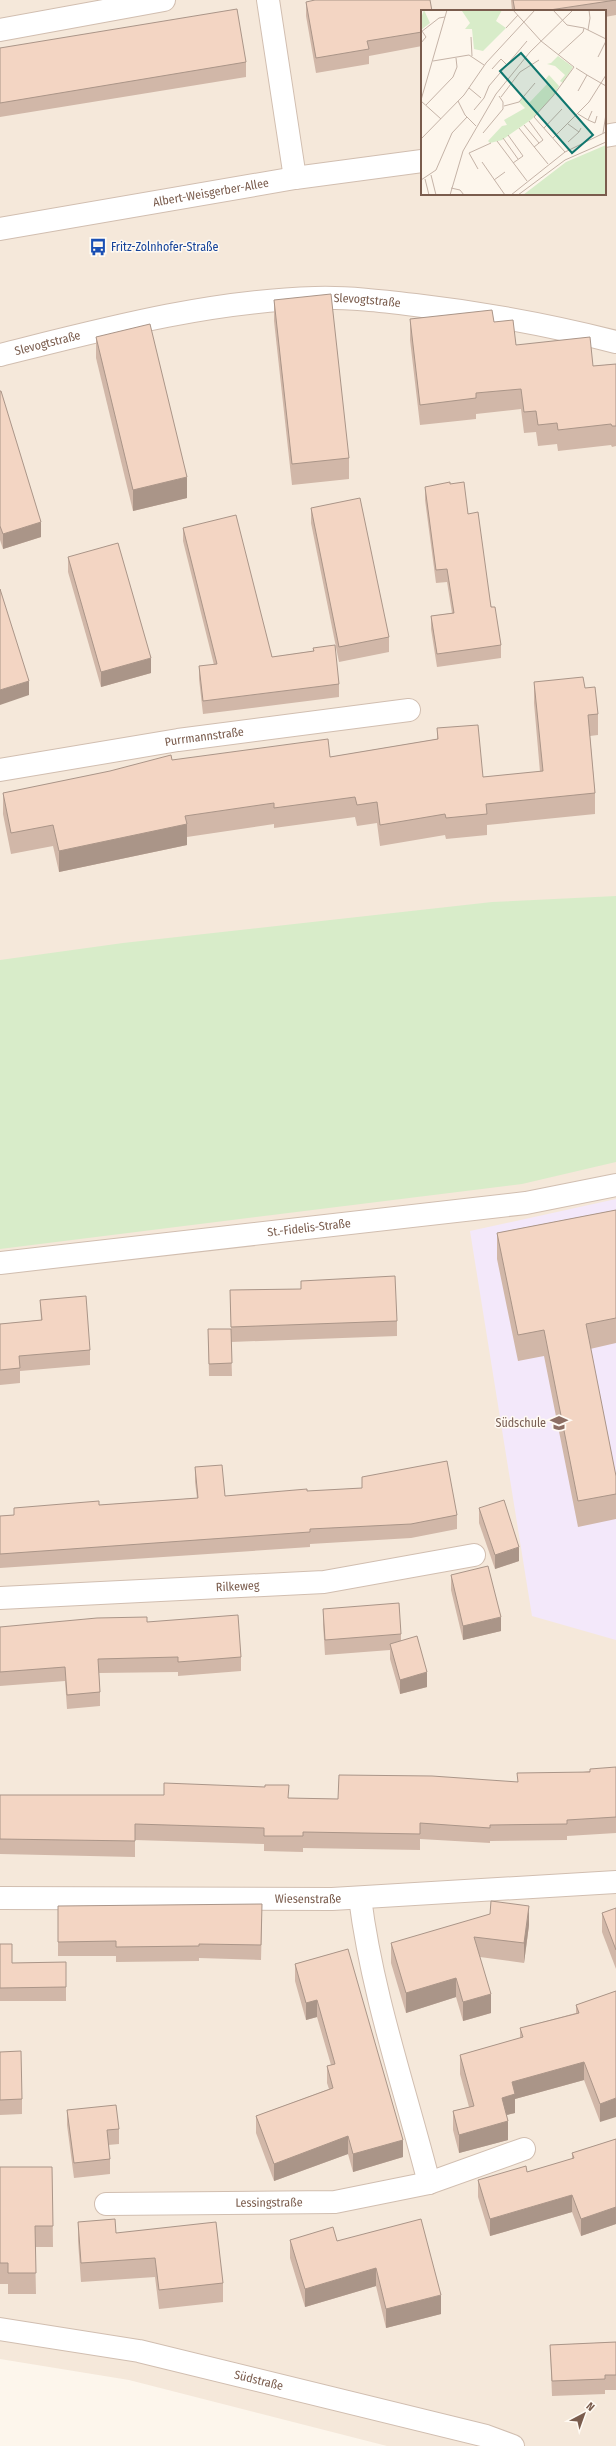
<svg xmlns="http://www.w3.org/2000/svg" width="616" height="2446" viewBox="0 0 616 2446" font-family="'Fira Sans Condensed',sans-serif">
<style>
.residential{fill:#f5e8da;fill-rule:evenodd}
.education{fill:#f3e8fa}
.green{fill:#d8ecc9}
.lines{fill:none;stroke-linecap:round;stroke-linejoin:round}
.minor-casing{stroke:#d1beb0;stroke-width:24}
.tertiary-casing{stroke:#d1beb0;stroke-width:24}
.minor{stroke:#fff;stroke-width:22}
.tertiary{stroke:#fff;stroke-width:22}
.wall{fill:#d1b7a8}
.shaded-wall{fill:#aa9588}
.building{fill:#f3d5c3;stroke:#aa9588}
.labels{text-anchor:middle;stroke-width:3;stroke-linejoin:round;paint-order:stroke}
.street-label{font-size:12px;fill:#7a5c4d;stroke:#fffaf3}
.transit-label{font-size:12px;fill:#164399;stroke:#fffaf3;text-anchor:start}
.education-label{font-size:12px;fill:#785e54;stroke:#fffaf3;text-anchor:end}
.inset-road{fill:none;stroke:#c5b3a7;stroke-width:1}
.view{fill:#0f766e;fill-opacity:0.15;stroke:#0f766e;stroke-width:2}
.inset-edge{fill:none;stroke:#7a5c4d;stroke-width:2}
</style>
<rect width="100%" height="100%" fill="#fdf6ec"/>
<path class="residential" d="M0 0H616V2446H387L129 2380 0 2359ZM422 11H605V194H422Z"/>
<path class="education" d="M616 1199V1640L532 1616 470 1231Z"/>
<path class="green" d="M616 896V1162L522 1184 0 1249V960L123 943 492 902Z"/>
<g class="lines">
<g class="minor-casing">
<g id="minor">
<path d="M268 0 295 178"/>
<path d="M0 30 164 0"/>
<path d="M605 136 616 134"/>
<path id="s1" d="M0 229 295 178 422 161"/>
<path id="s2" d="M0 355C104 329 208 301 315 298 348 297 382 301 415 305 484 313 549 325 616 342"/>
<path id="s3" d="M0 770 178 740 409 710"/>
<path id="s4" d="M0 1263 526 1203 616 1185"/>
<path id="s5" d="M0 1598 324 1582 474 1555"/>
<path id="s6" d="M0 1898 332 1899 616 1882"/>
<path d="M360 1898C372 1994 405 2089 429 2183L524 2149"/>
<path id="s7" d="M106 2204 335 2202 429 2183"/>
</g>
</g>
<g class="tertiary-casing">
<g id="tertiary">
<path id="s8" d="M0 2329 139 2351 486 2436 513 2446"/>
</g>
</g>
<use href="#minor" class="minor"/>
<use href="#tertiary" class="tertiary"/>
</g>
<g class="wall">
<path d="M511 0H616V15L605 17V11H512Z"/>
<path d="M306 2 422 11V46L369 56V64L316 73 306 16Z"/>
<path d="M0 48 246 62V77L0 117Z"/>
<path d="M274 300 349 458V479L292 485 274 321Z"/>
<path d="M410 319 494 322 516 345 593 366 616 364V446L612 447 611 445 558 451 557 444 538 446 536 432 524 433 521 409 476 414V419L420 425 410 340Z"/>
<path d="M96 337 187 498 133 511 96 358Z"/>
<path d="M0 391 41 537 3 549 0 540Z"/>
<path d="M450 484 468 514 501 645V658L437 667 431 629V616L452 613 447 582 436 583 425 500V487Z"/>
<path d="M311 508 389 637V652L339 662 311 523Z"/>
<path d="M183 528 272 657 313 651V648L339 684V697L203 714 199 679V666L214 665 183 541Z"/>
<path d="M68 557 151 673 101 687 68 572Z"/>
<path d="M534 682 585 688 598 714V735L590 736 595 793V814L487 825V835L446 839 445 835 380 846 377 823 357 826 355 817 274 828V824L187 837V845L59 872 53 846 11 854 3 814V793L172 760 330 757 437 739V728L483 777 540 772 534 703Z"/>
<path d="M616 1210V1343L590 1349 616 1476V1519L578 1527 544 1356 518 1361 497 1259V1233Z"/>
<path d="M301 1281 397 1321V1336L231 1342 232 1376H209L208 1329H231L230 1290 301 1289Z"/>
<path d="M40 1300 90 1350V1365L20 1371V1383L0 1385V1324L41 1320Z"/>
<path d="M195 1467 225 1496 362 1488V1477L457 1515V1529L411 1538 310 1544V1547L0 1568V1516L14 1515V1508L99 1505 197 1498 195 1482Z"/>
<path d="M479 1508 519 1561 495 1569 479 1523Z"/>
<path d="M451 1575 501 1631 463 1640 451 1590Z"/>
<path d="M323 1609 401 1634V1641L427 1687 400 1694 390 1659V1650L325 1655 323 1624Z"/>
<path d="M147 1622 241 1657V1671L178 1676V1672L99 1673 100 1692V1706L67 1709 65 1681 0 1686V1627Z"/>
<path d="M616 1767V1833L567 1836V1840L490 1841V1843L420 1839V1850L303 1848V1852L264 1851V1844L135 1840V1857L0 1854V1795L289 1798 338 1799 517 1782Z"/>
<path d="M58 1906 262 1919 261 1960 199 1958V1961L116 1962V1956H58Z"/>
<path d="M616 1908V1969L602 1932V1913Z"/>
<path d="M529 1925 524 1963 480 1957 491 2013 463 2021 456 1997 406 2013 391 1963V1943Z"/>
<path d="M0 1944 12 1963 66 1962V2001H0Z"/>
<path d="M348 1949 403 2157 353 2172 348 2154 274 2181 256 2133V2116L329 2089 327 2083V2066L331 2065 317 2017 306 2020 295 1981V1964Z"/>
<path d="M616 1991 600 2122 584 2080 515 2099V2113L507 2115 508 2140 459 2153 453 2130V2111L469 2107 460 2074V2055L520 2038V2028L576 2013V2005Z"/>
<path d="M0 2052 22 2099V2114L0 2115Z"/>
<path d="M67 2110 119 2129V2144L108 2145 110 2159V2174L74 2178 67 2125Z"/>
<path d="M616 2139V2224L581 2236 572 2212 490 2236 478 2197V2180L527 2172 572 2159V2153Z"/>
<path d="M0 2167H52L53 2247H35L36 2294H8V2284H0Z"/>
<path d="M78 2222 116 2233 223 2283V2302L159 2309 155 2277 81 2282 78 2241Z"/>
<path d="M290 2240 337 2241 441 2314 386 2328 376 2286 305 2307 290 2258Z"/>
<path d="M616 2342V2390H605V2394L552 2396 550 2345Z"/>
</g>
<g class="shaded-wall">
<path d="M187 477V498L133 511V490Z"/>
<path d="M41 522V537L3 549V534Z"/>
<path d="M151 658V673L101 687V672Z"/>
<path d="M29 681V695L0 705V690Z"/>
<path d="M187 824V845L59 872V851Z"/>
<path d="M519 1547V1561L495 1569V1555Z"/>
<path d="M501 1617V1631L463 1640V1626Z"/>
<path d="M427 1672V1687L400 1694V1680Z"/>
<path d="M529 1906V1925L524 1963V1943Z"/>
<path d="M456 1978V1997L406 2013V1993Z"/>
<path d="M491 1994V2013L463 2021V2002Z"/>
<path d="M317 2000V2017L306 2020V2003Z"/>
<path d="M584 2062V2080L515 2099V2113L502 2116V2098L512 2082Z"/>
<path d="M616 2098V2117L600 2122V2104Z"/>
<path d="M508 2121V2140L459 2153V2135Z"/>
<path d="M348 2136V2154L274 2181V2164Z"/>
<path d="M403 2140V2157L353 2172V2154Z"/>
<path d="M572 2195V2212L490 2236V2219Z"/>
<path d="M616 2207V2224L581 2236V2219Z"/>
<path d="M376 2268V2286L305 2307V2289Z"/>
<path d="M441 2295V2314L386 2328V2309Z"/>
</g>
<g class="building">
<path d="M315 0H430L432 11H422V32L367 41 369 49 316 58 306 2Z"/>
<path d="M513 0H616L543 11H515Z"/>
<path d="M237 9 246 62 0 103V48Z"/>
<path d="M331 294 349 458 292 464 274 300Z"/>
<path d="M492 310 494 322 513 320 516 345 590 337 593 366 616 364V426H612L611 424 558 430 557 423 538 425 536 411 524 412 521 389 476 393V398L420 405 410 319Z"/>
<path d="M150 324 187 477 133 490 96 337Z"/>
<path d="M0 391H1L41 522 3 534 0 526Z"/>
<path d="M450 482V484L464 482 468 514 478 512 491 607H495L501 645 437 654 431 616 454 613 447 569 436 570 425 487Z"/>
<path d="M360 498 389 637 339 647 311 508Z"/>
<path d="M236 515 272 657 314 651 313 648 335 645 339 684 203 701 199 666 217 664 183 528Z"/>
<path d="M118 543 151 658 101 672 68 557Z"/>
<path d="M0 589 29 681 0 690Z"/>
<path d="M583 677 585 688 595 687 598 714 588 715 595 793 486 804 487 814 446 818 445 814 380 825 377 802 357 805 355 797 274 808V803L185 816 187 824 59 851 53 825 11 833 3 793 110 771 171 755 172 760 328 739 330 757 438 739 437 728 478 725 483 777 543 771 534 682Z"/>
<path d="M616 1210V1318L586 1324 616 1476V1494L578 1501 544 1330 518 1335 497 1233Z"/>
<path d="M395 1276 397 1321 231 1327 230 1290 301 1289V1281Z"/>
<path d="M86 1296 90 1350 19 1356 20 1368 0 1370V1324L42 1320 40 1300Z"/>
<path d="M208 1329H231L232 1363 209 1364Z"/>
<path d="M447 1461 457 1515 411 1524 310 1529V1532L0 1554V1516L14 1515V1508L99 1501V1505L198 1498 195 1467 222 1465 225 1496 307 1489V1491L362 1488V1477Z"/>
<path d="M504 1500 519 1547 495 1555 479 1508Z"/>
<path d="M488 1566 501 1617 463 1626 451 1575Z"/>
<path d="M399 1603 401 1634 325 1640 323 1609Z"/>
<path d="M238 1615 241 1657 178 1662V1657L98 1659 100 1692 67 1695 65 1667 0 1672V1627L97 1618 147 1617V1622Z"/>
<path d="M417 1636 427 1672 400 1680 390 1644Z"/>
<path d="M616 1767V1817L567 1820V1824L490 1825V1828L420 1823V1834L303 1832V1836H264V1828L135 1824V1841L0 1839V1795H164V1783L265 1787V1785H289L288 1798 338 1799 339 1775 432 1776 518 1782 517 1773 590 1772V1769Z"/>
<path d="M491 1901 529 1906 524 1943 474 1937 491 1994 463 2002 456 1978 406 1993 391 1943 490 1914Z"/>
<path d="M262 1904 261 1945 199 1944V1946L116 1947V1941L58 1942V1906Z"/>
<path d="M616 1908V1950L602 1913Z"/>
<path d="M0 1944H12V1963L66 1962V1987L0 1988Z"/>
<path d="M348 1949 403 2140 353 2154 348 2136 274 2164 256 2116 333 2088 327 2066 335 2064 317 2000 306 2003 295 1964Z"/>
<path d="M616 1991V2098L600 2104 584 2062 512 2082 515 2094 502 2098 508 2121 459 2135 453 2111 474 2106 460 2055 523 2037 520 2028 579 2013 576 2005Z"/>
<path d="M21 2051 22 2099 0 2100V2052Z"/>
<path d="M116 2105 119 2129 107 2130 110 2159 74 2163 67 2110Z"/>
<path d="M616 2139V2207L581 2219 572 2195 490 2219 478 2180 526 2166 527 2172 574 2158 572 2153Z"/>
<path d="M0 2167H52L53 2226H35L36 2273H8V2263H0Z"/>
<path d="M115 2219 116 2233 216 2222 223 2283 159 2290 155 2258 81 2263 78 2222Z"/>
<path d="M421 2219 441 2295 386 2309 376 2268 305 2289 290 2240 333 2227 337 2241Z"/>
<path d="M616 2342V2375H605V2379L552 2381 550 2345Z"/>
</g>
<defs>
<g id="bus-bare" transform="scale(1.38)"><path d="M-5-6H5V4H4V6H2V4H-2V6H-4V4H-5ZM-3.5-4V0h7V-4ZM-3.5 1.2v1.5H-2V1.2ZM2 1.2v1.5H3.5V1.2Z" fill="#1a4fb4" stroke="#fffaf3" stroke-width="2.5" paint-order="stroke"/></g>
<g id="school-bare" transform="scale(1.38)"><path d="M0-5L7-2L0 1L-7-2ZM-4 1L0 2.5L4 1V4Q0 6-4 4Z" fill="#8d6e63" stroke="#fffaf3" stroke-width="2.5" paint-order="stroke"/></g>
</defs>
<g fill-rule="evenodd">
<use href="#bus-bare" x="98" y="247"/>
<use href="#school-bare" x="559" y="1423"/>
</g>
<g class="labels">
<g class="street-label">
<text dy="4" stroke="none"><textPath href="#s1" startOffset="214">Albert-Weisgerber-Allee</textPath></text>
<text dy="4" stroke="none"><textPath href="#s2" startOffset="373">Slevogtstraße</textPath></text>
<text dy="4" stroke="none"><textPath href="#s2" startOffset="49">Slevogtstraße</textPath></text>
<text dy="4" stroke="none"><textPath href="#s3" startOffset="207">Purrmannstraße</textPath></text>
<text dy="4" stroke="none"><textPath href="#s4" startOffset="311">St.-Fidelis-Straße</textPath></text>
<text dy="4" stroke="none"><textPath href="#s5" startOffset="238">Rilkeweg</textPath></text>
<text dy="4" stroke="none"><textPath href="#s6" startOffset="308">Wiesenstraße</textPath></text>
<text dy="4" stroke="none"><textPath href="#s7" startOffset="163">Lessingstraße</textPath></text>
<text dy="4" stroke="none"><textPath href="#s8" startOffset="264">Südstraße</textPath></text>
</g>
<g class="transit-label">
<text x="111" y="251">Fritz-Zolnhofer-Straße</text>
</g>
<g class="education-label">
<text x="546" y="1427">Südschule</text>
</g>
</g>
<g transform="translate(421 10)">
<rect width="185" height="185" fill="#fdf6ec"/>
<path d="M3 0 9 13 0 20V8ZM44 0H81L75 11 85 18 62 41 53 39 51 19H44L49 13 41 1ZM137 46 152 57 142 73 139 71 144 65 134 56 126 54 130 53ZM128 65 138 76 132 86 111 109 81 130 69 133 67 131 81 116 86 115 83 110 104 98 98 92 102 88 108 93 127 73 124 70ZM185 135V185H102L145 152Z" fill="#d8ecc9"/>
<path class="inset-road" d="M92 0 120 31 153 57 132 86 113 107 144 142M132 0 146 15 163 18 185 29M85 18 97 5M167 20 169 8 168 0M0 22 18 8 24 7M50 27 51 46M0 33 5 27 1 21M137 45 162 22 163 18M177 47 185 31M12 51 48 45 63 55M155 58 166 65M71 59 80 49 86 55M48 78 60 88M157 81 166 65 185 76M80 87 99 62 118 50M0 90 26 0M0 91 20 109M37 91 44 105 55 116M5 95 32 67 36 57 35 48M83 96 98 92 114 73M53 100 63 88 68 76 106 31M157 104 167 110 171 101M167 110 174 113 176 106M108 111 122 130 113 137M147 114 158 122 160 118M103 115 118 133M98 118 127 154M123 118 141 99M62 123 82 99V92L78 86M182 123 185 104M87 125 102 146 92 153M82 128 97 149M132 128 168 92 185 65M0 129 43 85 65 53 114 0M76 131 106 171M147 132 158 122M61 152 84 185M57 159 48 143 70 133M10 165 15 185M4 169 8 185M0 170 15 160 31 123 46 107M73 170 84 162M30 178 39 180 43 185M29 185 42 141 75 84 109 42 152 0M90 185 144 142 185 122M97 185 144 150 185 132"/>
<path class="view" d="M100 43 172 125 151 143 79 61Z"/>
<rect width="185" height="185" class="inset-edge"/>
</g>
<g transform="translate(584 2414) rotate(41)" stroke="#fffaf3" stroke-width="3" paint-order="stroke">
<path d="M0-3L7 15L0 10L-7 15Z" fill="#7a5c4d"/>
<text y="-6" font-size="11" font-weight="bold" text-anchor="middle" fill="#7a5c4d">N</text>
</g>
</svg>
